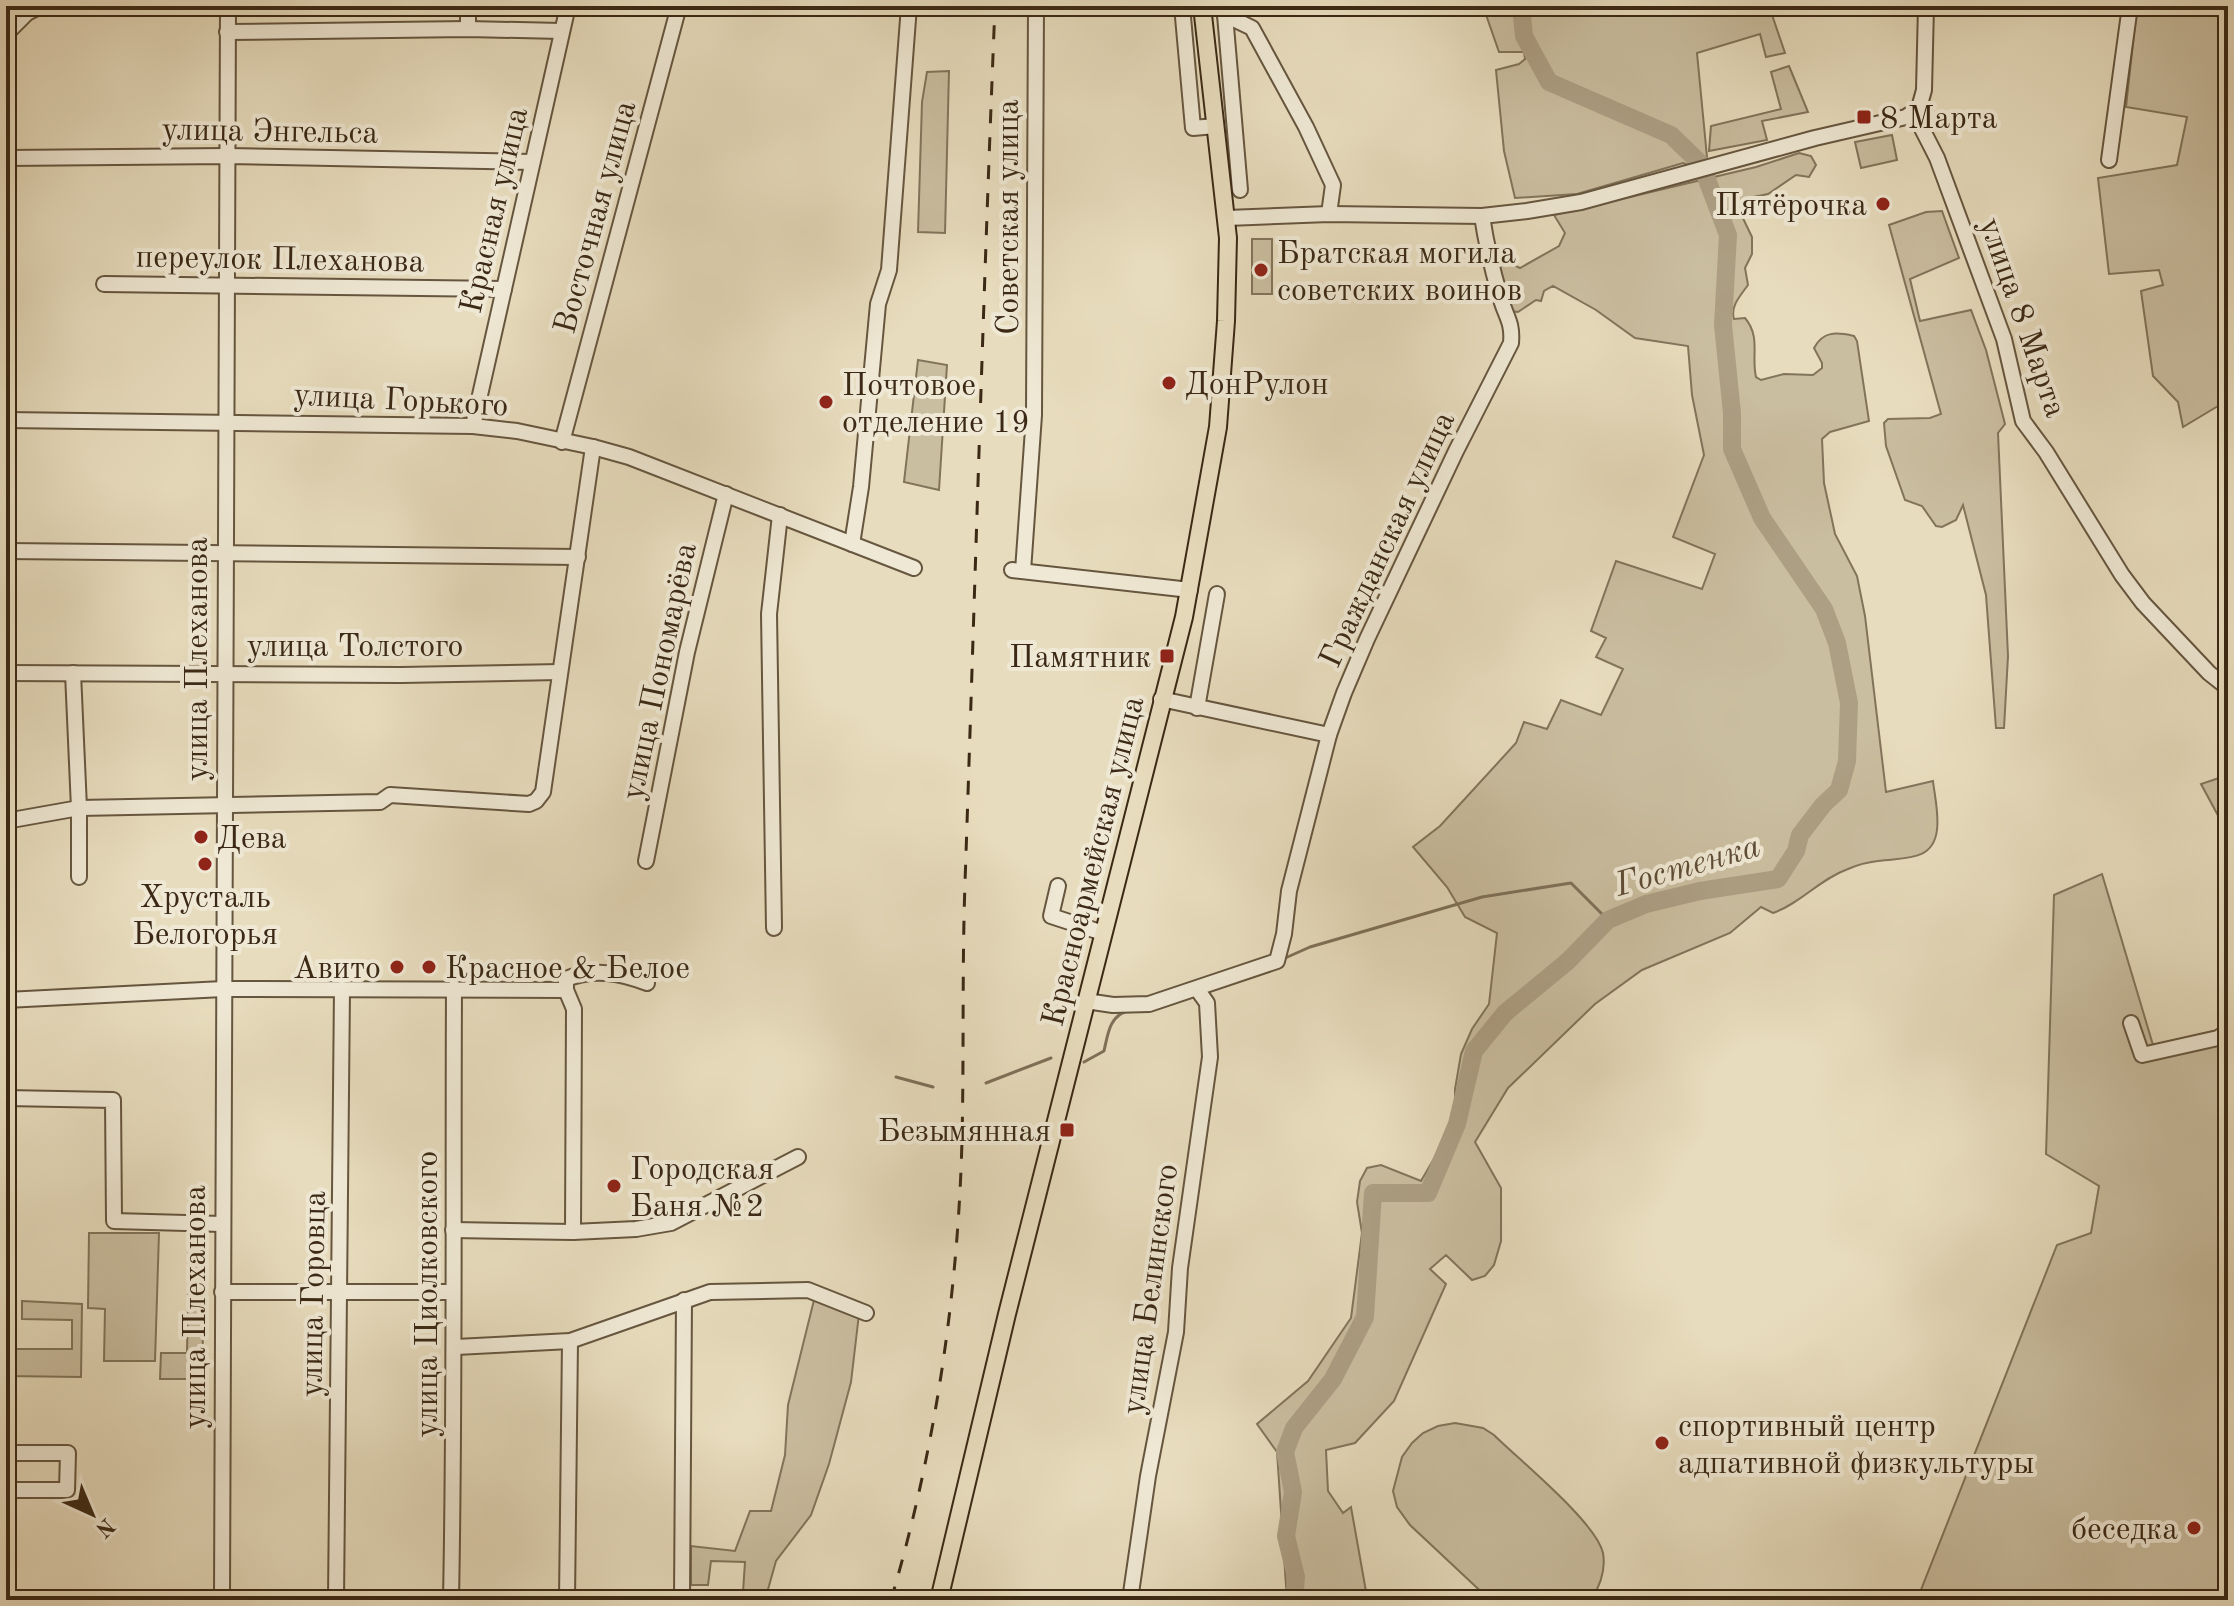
<svg xmlns="http://www.w3.org/2000/svg" width="2234" height="1606" viewBox="0 0 2234 1606" font-family="'Old Standard TT',serif">
<style>
.green{fill:#cabea0;stroke:#82745a;stroke-width:2}
.lines{fill:none;stroke-linecap:round;stroke-linejoin:round}
.stream{stroke:#7f7058;stroke-width:3}
.river{stroke:#ad9f84;stroke-width:18}
.minor-casing{stroke:#66563f;stroke-width:18}
.major-casing{stroke:#3b2915;stroke-width:20}
.minor{stroke:#efe8d4;stroke-width:14}
.major{stroke:#e7dcbd;stroke-width:16}
.rail{stroke:#3b2915;stroke-width:3;stroke-dasharray:14 14;stroke-linecap:butt}
.poi-dot{fill:#8f2418;stroke:#efe8d4;stroke-width:3}
.labels{text-anchor:middle;stroke-width:8;stroke-linejoin:round;paint-order:stroke}
.poi-label{font-size:32px;fill:#3b2915;stroke:#efe8d4;text-anchor:start}
.street-label{font-size:32px;fill:#3b2915;stroke:#efe8d4}
.water-label{font-size:34px;font-style:italic;fill:#5d4c36;stroke:#efe8d4}
</style>
<rect width="100%" height="100%" fill="#e7dcbd"/>
<filter id="stains"><feTurbulence type="fractalNoise" baseFrequency=".0025" numOctaves="4"/><feColorMatrix values="0 0 0 0 .2 0 0 0 0 .09 0 0 0 0 .02 0 0 0 .5 -.17"/></filter>
<radialGradient id="worn" r=".72"><stop offset=".6" stop-color="#630" stop-opacity="0"/><stop offset="1" stop-color="#630" stop-opacity=".3"/></radialGradient>
<g class="green">
<path d="M1483 6H1769L1785 53 1766 57 1760 34 1697 53 1707 157 1688 165 1683 163 1577 194 1515 198 1504 151 1496 70 1519 64 1525 59 1524 52H1499Z"/>
<path d="M2137 6H2228V400L2183 427 2178 402 2153 376 2141 291 2163 285 2159 270 2109 274 2098 178 2177 165 2187 117 2126 107Z"/>
<path d="M1789 66 1808 112 1762 121 1767 140 1709 151 1711 126 1781 109 1771 72Z"/>
<path d="M949 71 945 233 918 232 922 102 927 72Z"/>
<path d="M1892 135 1897 160 1861 168 1855 142Z"/>
<path d="M1799 153 1811 156 1816 165 1809 177 1796 175 1768 194 1749 198 1740 212 1752 237V254L1745 268 1748 285C1741 295 1730 306 1734 319L1745 318C1761 337 1751 356 1756 377L1761 380 1784 374 1813 375 1822 368V363L1814 348C1823 331 1836 332 1854 336L1857 341 1869 421 1830 432 1822 439 1824 483 1835 534 1857 576 1865 616 1886 792 1933 781C1935 798 1939 814 1937 830 1933 863 1902 857 1878 861 1869 862 1857 865 1848 869 1820 879 1801 903 1773 913L1761 907 1730 933 1642 970 1595 1004 1508 1088 1475 1142 1501 1188V1241L1494 1265 1485 1276 1472 1280 1446 1255 1430 1269 1446 1284 1394 1401 1355 1443 1326 1450 1328 1491 1343 1513 1351 1507 1367 1597 1371 1591 1394 1600 1368 1598V1600H1287L1277 1452 1257 1424 1308 1381 1351 1318 1362 1233 1357 1202 1360 1181 1367 1168 1381 1165 1421 1181 1450 1131 1455 1115V1089L1461 1054 1472 1029 1489 1004 1497 933 1465 917 1447 887 1413 847 1440 826 1516 743 1524 722 1547 729 1561 700 1601 715 1623 669 1596 657 1606 638 1591 631 1616 561 1702 589 1715 554 1673 537 1704 455 1692 395 1688 346 1635 338 1596 310 1553 286 1544 291 1541 301 1536 300 1518 312 1511 311 1489 253 1520 268 1559 246 1565 233 1554 215 1756 167Z"/>
<path d="M1942 211 1959 258 1910 279 1920 321 1971 310 1986 350 2005 424 1998 433 2008 656 2004 728H1996L1986 595 1963 505 1956 520 1942 527 1936 526 1922 506 1905 500 1886 446 1884 423 1888 419 1930 418 1941 414 1889 225 1926 212Z"/>
<rect x="1252" y="239" width="20" height="55"/>
<path d="M918 360 947 365 939 490 904 482Z"/>
<path d="M2228 775V834L2201 784Z"/>
<path d="M2102 874 2153 1045 2228 1028V1600H1917L2057 1245 2091 1233 2099 1186 2046 1154 2054 895Z"/>
<path d="M89 1233H159L155 1361H104L105 1309 88 1308Z"/>
<path d="M189 1234H205L202 1379H160L161 1353H187Z"/>
<path d="M814 1300 859 1314 851 1382 829 1464 811 1515 776 1561 767 1593 743 1592 745 1562 711 1561 708 1585H691V1546L735 1551 750 1511H771L785 1455 788 1405Z"/>
<path d="M22 1301 82 1304 81 1377 6 1376V1349H72V1320L22 1319Z"/>
<path d="M1455 1423 1483 1428 1494 1435C1519 1460 1596 1522 1603 1553 1606 1570 1600 1586 1591 1600H1490L1410 1525 1397 1507 1393 1491 1402 1457 1412 1443 1423 1433 1438 1426Z"/>
</g>
<g class="lines">
<g class="stream">
<path d="M1283 959 1310 947 1482 897 1571 883 1608 920"/>
<path d="M1084 1062 1104 1051C1108 1034 1109 1017 1127 1011"/>
<path d="M896 1077 933 1087"/>
<path d="M986 1083 1051 1058"/>
</g>
<path class="river" d="M1294 1600 1296 1577 1286 1536 1293 1492 1285 1452 1294 1428 1333 1379 1365 1317 1373 1193H1428L1457 1124 1474 1051 1505 1013 1568 961 1608 920 1646 904 1700 891 1778 879 1796 851 1800 835 1823 805 1839 790 1847 761 1849 703 1837 643 1824 609 1762 518 1732 449V413L1723 325 1728 235 1701 164 1671 135 1549 82 1524 36 1521 6"/>
<g class="minor-casing">
<g id="minor">
<path d="M1182 6 1193 128 1215 126"/>
<path d="M1224 6 1225 15 1252 28 1306 127 1333 185 1329 214"/>
<path d="M1225 15 1240 190"/>
<path d="M468 29V6"/>
<path d="M227 32 468 29 561 31"/>
<path d="M6 34 27 13 41 6"/>
<path d="M1914 113 1937 158 2004 339 2023 421 2046 452 2122 575 2143 603 2209 673 2228 688"/>
<path d="M6 158 227 156 532 162"/>
<path d="M2109 160 2130 6"/>
<path d="M1227 218 1329 214 1482 216 1527 211 1581 202 1815 138 1906 117 1919 108 1924 90 1926 6"/>
<path d="M104 284 504 289"/>
<path d="M6 420 473 426 517 431 593 447 629 457 914 568"/>
<path d="M473 426 568 6"/>
<path d="M562 442 679 6"/>
<path d="M852 544 861 487 878 304 889 270 909 6"/>
<path d="M6 551 578 557"/>
<path d="M1012 570 1190 590"/>
<path d="M1023 571 1034 415 1036 6"/>
<path d="M6 673 401 675 560 672"/>
<path d="M73 673 79 808V877"/>
<path d="M1161 699 1329 735"/>
<path d="M1197 708 1217 594"/>
<path d="M6 821 79 808 380 802 390 795 529 804 536 801 543 792 593 447"/>
<path d="M646 861 687 652 726 494"/>
<path d="M1058 886 1051 916 1103 933"/>
<path d="M774 928 769 614 780 515"/>
<path d="M6 1000 223 989 566 990"/>
<path d="M1086 1001 1113 1005 1149 1004 1277 961 1284 934 1289 891 1329 735 1344 693 1367 639 1456 451 1511 343C1513 321 1505 316 1500 296 1492 269 1486 243 1482 216"/>
<path d="M2131 1023 2142 1055 2218 1038 2228 1031"/>
<path d="M6 1098 113 1100 114 1221 222 1224"/>
<path d="M453 1230 573 1232 636 1229 671 1223 798 1157"/>
<path d="M573 1232 574 1009 566 990V979C594 968 620 973 647 983"/>
<path d="M222 1292H453"/>
<path d="M456 1347 570 1341 710 1292 808 1290 866 1313"/>
<path d="M6 1453H68L67 1490H6"/>
<path d="M222 1600 228 6"/>
<path d="M336 1600 342 989"/>
<path d="M451 1600C455 1396 453 1192 454 988"/>
<path d="M567 1600 570 1341"/>
<path d="M682 1600 684 1300"/>
<path d="M1130 1600 1148 1476 1176 1332 1180 1268 1210 1057 1207 1003 1197 989"/>
</g>
</g>
<g class="major-casing">
<path id="major" d="M939 1600 1007 1314 1184 617 1218 427 1226 321 1228 238 1202 6"/>
</g>
<use href="#minor" class="minor"/>
<use href="#major" class="major"/>
<path class="rail" d="M891 1600C935 1451 958 1295 962 1140 964 1054 962 968 965 883 975 590 983 298 995 6"/>
</g>
<g class="poi-dot">
<rect x="1856" y="109" width="16" height="16" rx="4"/>
<circle cx="1883" cy="204" r="8"/>
<circle cx="1261" cy="270" r="8"/>
<circle cx="1169" cy="383" r="8"/>
<circle cx="826" cy="402" r="8"/>
<rect x="1159" y="648" width="16" height="16" rx="4"/>
<circle cx="201" cy="837" r="8"/>
<circle cx="205" cy="864" r="8"/>
<circle cx="397" cy="967" r="8"/>
<circle cx="429" cy="967" r="8"/>
<rect x="1059" y="1122" width="16" height="16" rx="4"/>
<circle cx="614" cy="1186" r="8"/>
<circle cx="1662" cy="1443" r="8"/>
<circle cx="2194" cy="1528" r="8"/>
</g>
<g class="labels">
<g class="poi-label">
<text x="1880" y="128">8 Марта</text>
<text x="1867" y="215" text-anchor="end">Пятёрочка</text>
<text x="1277" y="263">Братская могила<tspan x="1277" dy="37">советских воинов</tspan></text>
<text x="1185" y="394">ДонРулон</text>
<text x="842" y="395">Почтовое<tspan x="842" dy="37">отделение 19</tspan></text>
<text x="1151" y="667" text-anchor="end">Памятник</text>
<text x="217" y="848">Дева</text>
<text x="205" y="907" text-anchor="middle">Хрусталь<tspan x="205" dy="37">Белогорья</tspan></text>
<text x="381" y="978" text-anchor="end">Авито</text>
<text x="445" y="978">Красное &amp; Белое</text>
<text x="1051" y="1141" text-anchor="end">Безымянная</text>
<text x="630" y="1179">Городская<tspan x="630" dy="37">Баня №2</tspan></text>
<text x="1678" y="1436">спортивный центр<tspan x="1678" dy="37">адпативной физкультуры</tspan></text>
<text x="2178" y="1539" text-anchor="end">беседка</text>
</g>
<g class="street-label">
<text transform="translate(270 130) rotate(1)" y="11">улица Энгельса</text>
<text transform="translate(493 210) rotate(-77)" y="11">Красная улица</text>
<text transform="translate(594 217) rotate(-75)" y="11">Восточная улица</text>
<text transform="translate(1007 217) rotate(-90)" y="11">Советская улица</text>
<text transform="translate(280 258) rotate(1)" y="11">переулок Плеханова</text>
<text transform="translate(2024 317) rotate(71)" y="11">улица 8 Марта</text>
<text transform="translate(401 399) rotate(3)" y="11">улица Горького</text>
<text transform="translate(1386 539) rotate(-65)" y="11">Гражданская улица</text>
<text x="355" y="656">улица Толстого</text>
<text transform="translate(196 659) rotate(-90)" y="11">улица Плеханова</text>
<text transform="translate(658 671) rotate(-78)" y="11">улица Пономарёва</text>
<text transform="translate(1092 861) rotate(-76)" y="11">Красноармейская улица</text>
<text transform="translate(1149 1289) rotate(-82)" y="11">улица Белинского</text>
<text transform="translate(312 1294) rotate(-89)" y="11">улица Горовца</text>
<text transform="translate(426 1294) rotate(-90)" y="11">улица Циолковского</text>
<text transform="translate(194 1307) rotate(-90)" y="11">улица Плеханова</text>
</g>
<g class="water-label">
<text transform="translate(1687 864) rotate(-16)" y="12">Гостенка</text>
</g>
</g>
<rect width="2234" height="1606" fill="none" stroke="#e7dcbd" stroke-width="32"/>
<rect x="8" y="8" width="2218" height="1590" fill="none" stroke="#3b2915" stroke-width="4"/>
<rect x="16" y="16" width="2202" height="1574" fill="none" stroke="#3b2915" stroke-width="2"/>
<g transform="translate(92 1514) rotate(136)" stroke="#efe8d4" stroke-width="6" paint-order="stroke">
<path d="M0-6L14 30L0 20L-14 30Z" fill="#3b2915"/>
<text y="-12" font-size="22" font-weight="bold" text-anchor="middle" fill="#3b2915">N</text>
</g>
<rect width="100%" height="100%" filter="url(#stains)"/>
<rect width="100%" height="100%" fill="url(#worn)"/>
</svg>
